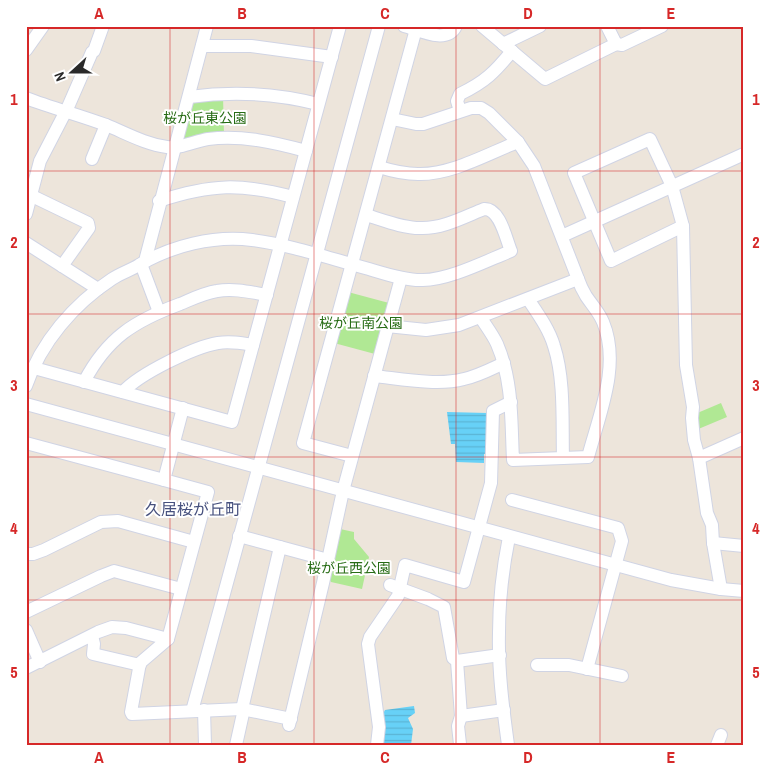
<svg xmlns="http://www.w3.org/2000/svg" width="770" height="771" viewBox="0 0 770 771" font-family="'Archivo Narrow','Noto Sans JP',sans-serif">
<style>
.grass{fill:#b0e894}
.water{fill:url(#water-rules)}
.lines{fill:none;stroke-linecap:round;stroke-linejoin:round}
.minor-casing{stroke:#d0d4e4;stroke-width:14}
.minor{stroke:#fff;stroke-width:12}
.grid{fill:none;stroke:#d62828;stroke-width:1;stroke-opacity:0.55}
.labels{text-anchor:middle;stroke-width:4;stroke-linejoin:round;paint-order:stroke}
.park-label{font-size:14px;fill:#276c15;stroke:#fff}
.quarter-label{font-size:16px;fill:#47517e;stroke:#fff}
.neatline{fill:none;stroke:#d62828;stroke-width:2}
.grid-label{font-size:16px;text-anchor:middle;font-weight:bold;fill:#d62828}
</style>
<defs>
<pattern id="water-rules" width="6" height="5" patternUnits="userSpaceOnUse" patternTransform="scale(1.25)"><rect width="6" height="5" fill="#67d1f7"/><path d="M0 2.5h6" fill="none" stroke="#5ab4d4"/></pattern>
</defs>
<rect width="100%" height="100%" fill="#ede5db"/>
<g class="grass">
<path d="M223 96 224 134 182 139 191 102Z"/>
<path d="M348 292 389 303 375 354 334 343Z"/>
<path d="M721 403 727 417 696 430 695 414Z"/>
<path d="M340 529 354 532V539L369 557 362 589 331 582 329 579Z"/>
</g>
<g class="water">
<path d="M447 412 488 413 487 454H484V463L456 462 455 444H451Z"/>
<path d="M414 706 415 713 408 718 413 729 411 745H392L382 743V716L385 710Z"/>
</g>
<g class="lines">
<g class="minor-casing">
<g id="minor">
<path d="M404 26C419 30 447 45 456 26"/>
<path d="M482 26 545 79 616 44 607 26"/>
<path d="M503 44 540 26"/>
<path d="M616 44 622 45 662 26"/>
<path d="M202 46H251L332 57"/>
<path d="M26 50 43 26"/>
<path d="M189 97C233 91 275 93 318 104"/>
<path d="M26 98C52 108 79 115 106 125 126 133 145 144 167 147 180 149 195 141 208 139 242 135 273 142 306 151"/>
<path d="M460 111 457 101 460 94C485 82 495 72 512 51"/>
<path d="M392 119 416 124H423L471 108H481L489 113 518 142 534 166 578 279C580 285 583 291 586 296 592 305 599 312 603 322 621 365 599 415 588 457L513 460C511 421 513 381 497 344 493 335 486 326 481 318"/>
<path d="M650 139 672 186 683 226 611 261 574 173Z"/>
<path d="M92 159 106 125"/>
<path d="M379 167C392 171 404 174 418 174 451 175 487 154 518 142"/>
<path d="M30 195 88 223 89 228 62 266"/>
<path d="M159 201C211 184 241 183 293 197"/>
<path d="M26 214 40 161 68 107 92 52 94 51 103 26"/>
<path d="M683 226 686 365 693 407 692 418 694 440 699 458 707 513 712 525 713 543 721 589"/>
<path d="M562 236 744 154"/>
<path d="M26 243 98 289"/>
<path d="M145 261 207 26"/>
<path d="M141 264 159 312"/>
<path d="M528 299C538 314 549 329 554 346 565 380 562 423 563 458"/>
<path d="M387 326 426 330 459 325 578 279"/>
<path d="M34 368 232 422 340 26"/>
<path d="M374 376C402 379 437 386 464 379 478 376 491 369 504 363"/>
<path d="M84 382C107 338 134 321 180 304 192 299 204 293 217 291 233 288 250 292 267 295"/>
<path d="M26 386C41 342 74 304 112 279 121 273 131 270 139 265 171 246 214 235 252 240 292 245 331 259 369 269 386 274 404 280 421 280 447 281 486 261 511 251 506 239 500 208 484 209 464 217 442 229 420 228 402 228 383 220 366 215"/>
<path d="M123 392C139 374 194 347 218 343 230 341 241 343 253 345"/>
<path d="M26 404 671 580 721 589 744 591"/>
<path d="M26 443 164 480"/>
<path d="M352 456 303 443 416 29"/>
<path d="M699 458 744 438"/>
<path d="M512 500 618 528 622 541 587 669"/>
<path d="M239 536 280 547"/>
<path d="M713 543 744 546"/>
<path d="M26 554H33L44 550 101 522 118 521 194 542"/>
<path d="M390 585 428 599 444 607 453 658 457 661 461 716 458 726 460 744"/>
<path d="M26 612 101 576 114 571 181 589"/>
<path d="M26 630 40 662"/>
<path d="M92 636 94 644 93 654 140 665"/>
<path d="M168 639 140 663 131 712 132 714 242 709 291 719"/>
<path d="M457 661 500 655"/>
<path d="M537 665H569L622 676"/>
<path d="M26 668 98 632 112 627 126 628 168 639 208 492 164 480 183 408"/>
<path d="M242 709 280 547 328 560"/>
<path d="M204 710 205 745"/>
<path d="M192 711 379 26"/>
<path d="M461 716 504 710"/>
<path d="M289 725 323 583 343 491 401 278"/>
<path d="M236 745 244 709"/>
<path d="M377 745 379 727 368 644 370 637 398 596 405 565 464 582 491 483 493 411 511 402"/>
<path d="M508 745C503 708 498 670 499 633 499 602 503 567 509 537"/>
<path d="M717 745 721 735"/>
</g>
</g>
<use href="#minor" class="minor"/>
</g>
<path class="grid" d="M170 26V745M314 26V745M456 26V745M600 26V745M26 171H744M26 314H744M26 457H744M26 600H744"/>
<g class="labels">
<g class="park-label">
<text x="205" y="123">桜が丘東公園</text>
<text x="361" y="328">桜が丘南公園</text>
<text x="349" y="573">桜が丘西公園</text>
</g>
<g class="quarter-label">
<text x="193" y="515">久居桜が丘町</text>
</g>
</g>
<rect width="770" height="771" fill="none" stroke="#ffffff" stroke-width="55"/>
<g transform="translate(72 72) rotate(249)" stroke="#ffffff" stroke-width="4" paint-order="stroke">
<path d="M0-4L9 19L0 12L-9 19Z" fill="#2a2a2a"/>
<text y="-8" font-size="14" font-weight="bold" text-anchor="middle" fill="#2a2a2a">N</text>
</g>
<rect x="28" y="28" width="714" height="716" class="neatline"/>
<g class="grid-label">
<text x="99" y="19">A</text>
<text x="242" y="19">B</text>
<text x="385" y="19">C</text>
<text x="528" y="19">D</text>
<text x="671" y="19">E</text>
<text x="14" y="105">1</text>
<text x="756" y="105">1</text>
<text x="14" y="248">2</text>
<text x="756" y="248">2</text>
<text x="14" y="391">3</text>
<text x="756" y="391">3</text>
<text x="14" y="534">4</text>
<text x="756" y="534">4</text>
<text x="14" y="678">5</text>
<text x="756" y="678">5</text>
<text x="99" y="763">A</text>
<text x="242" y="763">B</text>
<text x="385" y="763">C</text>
<text x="528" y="763">D</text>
<text x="671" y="763">E</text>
</g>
</svg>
